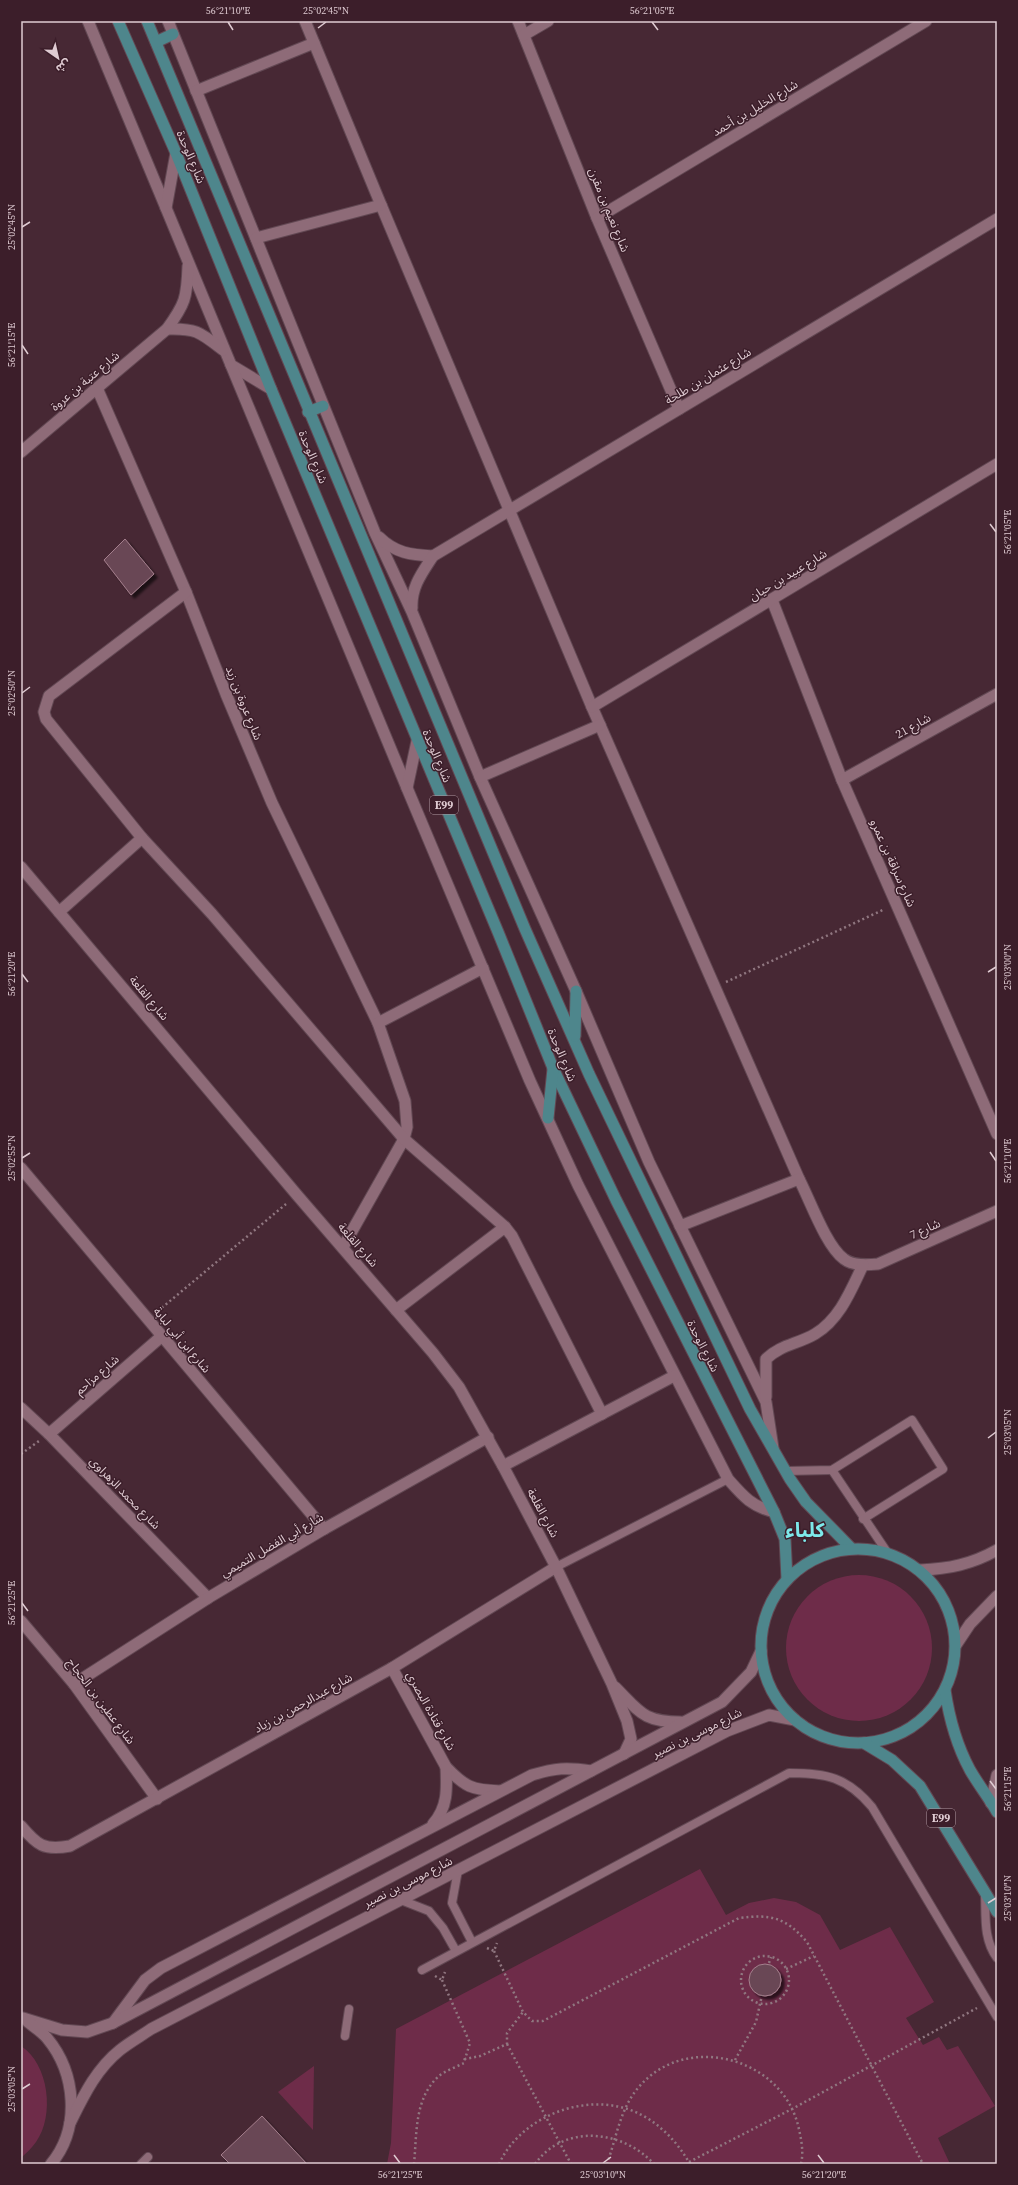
<svg xmlns="http://www.w3.org/2000/svg" width="1018" height="2185" viewBox="0 0 1018 2185" font-family="'Source Serif 4','Noto Sans Arabic',serif">
<style>
.green{fill:#6e2c49}
.building{fill:#694754;stroke:#a47f8d;filter:url(#shadow)}
.lines{fill:none;stroke-linecap:round;stroke-linejoin:round}
.service-casing{stroke:#624853;stroke-width:10}
.minor-casing{stroke:#624853;stroke-width:13}
.tertiary-casing{stroke:#624853;stroke-width:13}
.primary-casing{stroke:#624853;stroke-width:13}
.path{stroke:#907780;stroke-width:2.5;stroke-dasharray:2 3;stroke-linecap:butt}
.service{stroke:#8e6b78;stroke-width:8}
.minor{stroke:#8e6b78;stroke-width:11}
.tertiary{stroke:#8e6b78;stroke-width:11}
.primary{stroke:#4e868c;stroke-width:11}
.ticks{fill:none;stroke:#dfcbd2;stroke-width:1.5}
.labels{text-anchor:middle;stroke-width:3;stroke-linejoin:round;paint-order:stroke}
.shield{fill:#3c1e2a;stroke:#ae97a0;stroke-width:1}
.shield-label{font-size:11px;font-weight:bold;fill:#dfcbd2}
.street-label{font-size:12px;fill:#dfcbd2;stroke:#3c1e2a}
.town-label{font-size:20px;font-weight:bold;fill:#7de9ea;stroke:#3c1e2a}
.neatline{fill:none;stroke:#dfcbd2;stroke-width:1.5}
.ticks-label{font-size:10px;text-anchor:middle;fill:#dfcbd2}
</style>
<defs>
<filter id="shadow"><feDropShadow dx="3.5" dy="3.5" stdDeviation="1" flood-color="#0009"/></filter>
</defs>
<rect width="100%" height="100%" fill="#472834"/>
<g class="green">
<circle cx="859" cy="1648" r="73"/>
<path d="M700 1869 726 1915 749 1903 774 1898 796 1902 820 1915 840 1950 890 1927 934 2002 906 2018 923 2045 939 2037 947 2050 958 2046 995 2106 938 2138 950 2164H387L391 2143 396 2029Z"/>
<path d="M21 2046C49 2064 55 2116 36 2142 32 2148 26 2153 21 2158Z"/>
<path d="M314 2066 313 2130 278 2092Z"/>
</g>
<g class="building">
<path d="M125 539 154 574 131 595 104 560Z"/>
<circle cx="765" cy="1980" r="16"/>
<path d="M262 2116 307 2164H230L221 2155Z"/>
</g>
<g class="lines">
<g class="service-casing">
<g id="service">
<path d="M832 1470 887 1552"/>
<path d="M786 1471 832 1470 912 1420 943 1469 863 1519"/>
<path d="M556 1567 728 1479"/>
<path d="M458 1870 452 1903 472 1942"/>
<path d="M985 1894C986 1916 983 1939 997 1958"/>
<path d="M401 1900 429 1911 443 1928 456 1951"/>
<path d="M422 1970 789 1773C826 1773 847 1777 872 1807L997 2017"/>
<path d="M345 2036 349 2009"/>
<path d="M141 2164 148 2157"/>
</g>
</g>
<g class="minor-casing">
<g id="minor">
<path d="M88 21 166 208"/>
<path d="M168 21 375 533 412 612 480 777 576 991 649 1162 766 1402 773 1448"/>
<path d="M518 21 597 218 679 409"/>
<path d="M524 35 548 21"/>
<path d="M196 91 314 43"/>
<path d="M176 153 166 208 231 365 271 389"/>
<path d="M381 205 592 707 799 1179C810 1200 826 1246 844 1259 853 1266 867 1265 878 1264L997 1211"/>
<path d="M597 218 926 21"/>
<path d="M256 238 381 205 305 21"/>
<path d="M167 329C196 328 200 332 223 350"/>
<path d="M231 365 407 788"/>
<path d="M97 388 186 592 226 694 272 803 378 1023 405 1101 407 1127 404 1139 343 1247"/>
<path d="M21 452 167 329C185 304 187 298 188 266"/>
<path d="M379 537C395 553 411 555 433 556"/>
<path d="M186 592 49 696 44 712 46 719 142 838 212 914 404 1139 505 1227"/>
<path d="M772 600 842 780 997 1134"/>
<path d="M412 608C411 587 422 573 433 556L997 219"/>
<path d="M592 707 997 464"/>
<path d="M417 741 407 788 530 1081 578 1185 728 1479C743 1496 751 1506 774 1512"/>
<path d="M480 777 600 725"/>
<path d="M842 780 997 694"/>
<path d="M59 912 142 838"/>
<path d="M378 1023 483 968"/>
<path d="M21 1168 324 1529"/>
<path d="M680 1226 799 1179"/>
<path d="M396 1310 505 1227 512 1236 602 1414"/>
<path d="M766 1397V1359C780 1345 798 1344 815 1334 840 1319 851 1290 863 1265"/>
<path d="M21 1408 49 1434 208 1598"/>
<path d="M49 1434 162 1336"/>
<path d="M503 1466 674 1376"/>
<path d="M21 1621 74 1684 157 1799"/>
<path d="M392 1668 446 1767C465 1787 472 1790 500 1791"/>
<path d="M74 1684 208 1598 324 1529 488 1437"/>
<path d="M991 1803 997 1775"/>
<path d="M433 1824C448 1807 447 1789 446 1767"/>
<path d="M21 1826C37 1845 44 1851 70 1846L392 1668 556 1567"/>
<path d="M113 2023 145 1980 161 1968 532 1775C555 1768 567 1767 591 1771"/>
</g>
</g>
<g class="tertiary-casing">
<g id="tertiary">
<path d="M21 867 297 1195 433 1353 459 1387 503 1466 556 1567 612 1684 627 1721 631 1739 624 1754"/>
<path d="M920 1570C949 1569 972 1564 997 1550"/>
<path d="M956 1645 970 1624 997 1596"/>
<path d="M615 1687C640 1712 643 1722 681 1722"/>
<path d="M23 2018 62 2030 87 2032 113 2023 722 1702 751 1672 761 1651"/>
<path d="M28 2022C34 2027 42 2032 47 2038 76 2073 81 2128 51 2164"/>
<path d="M70 2123C83 2097 96 2069 120 2050 130 2042 141 2036 151 2029L727 1731 769 1715 795 1720"/>
</g>
</g>
<g class="primary-casing">
<g id="primary">
<path d="M118 21 176 153 271 389 498 932 553 1068 616 1200 774 1512 785 1539 787 1579"/>
<path d="M147 21 525 929 589 1074 750 1409 790 1479 806 1502 851 1548"/>
<path d="M156 42 173 34"/>
<path d="M308 412 323 406"/>
<path d="M575 1036 576 991"/>
<path d="M548 1118 553 1069"/>
<circle cx="858" cy="1646" r="97"/>
<path d="M945 1690C949 1717 957 1746 970 1770 978 1784 989 1798 997 1812"/>
<path d="M864 1743 892 1760 920 1786 997 1912"/>
</g>
</g>
<g class="path">
<path d="M726 982 885 909"/>
<path d="M158 1311 286 1204"/>
<path d="M21 1454 39 1441"/>
<path d="M487 1948 494 1951 497 1943"/>
<path d="M494 1951 523 2012 532 2021H543L739 1918C771 1914 785 1917 807 1942L923 2164"/>
<circle cx="765" cy="1980" r="24"/>
<path d="M769 1963 771 1957"/>
<path d="M786 1969 814 1956"/>
<path d="M435 1976 442 1980 445 1972"/>
<path d="M442 1980 470 2043 465 2059 480 2056 507 2044V2033L523 2012"/>
<path d="M507 2044 571 2164"/>
<path d="M735 2060 756 2022 762 1995"/>
<path d="M689 2162 792 2109 977 2008"/>
<path d="M414 2164C417 2134 414 2098 439 2076 445 2071 456 2067 464 2063L465 2058"/>
<path d="M499 2164C523 2112 597 2087 647 2118 666 2130 679 2145 690 2164"/>
<path d="M535 2164C564 2123 623 2130 654 2164"/>
<path d="M607 2164C616 2139 620 2109 638 2088 684 2032 780 2056 798 2125 801 2138 804 2151 801 2164"/>
</g>
<use href="#service" class="service"/>
<use href="#minor" class="minor"/>
<use href="#tertiary" class="tertiary"/>
<use href="#primary" class="primary"/>
</g>
<path class="ticks" d="M228 22 233 30M652 22 658 30M318 28 326 22M22 227 30 222M22 345 28 354M990 524 996 532M22 693 30 687M988 972 996 967M22 974 28 982M990 1152 996 1161M22 1158 30 1153M988 1438 996 1432M22 1603 28 1611M990 1781 996 1789M988 1903 996 1898M22 2089 30 2084M394 2155 400 2163M818 2155 824 2163M603 2163 611 2157"/>
<g class="labels">
<g class="shield">
<rect x="430" y="796" width="28" height="18" rx="3"/>
<rect x="927" y="1809" width="28" height="18" rx="3"/>
</g>
<g class="shield-label">
<text x="444" y="809">E99</text>
<text x="941" y="1822">E99</text>
</g>
<g class="street-label">
<text transform="translate(755 108) rotate(-31)" y="4">شارع الخليل بن أحمد</text>
<text transform="translate(191 157) rotate(67)" y="4">شارع الوحدة</text>
<text transform="translate(609 210) rotate(68)" y="4">شارع نعيم بن مقرن</text>
<text transform="translate(708 376) rotate(-31)" y="4">شارع عثمان بن طلحة</text>
<text transform="translate(85 381) rotate(-40)" y="4">شارع عتبة بن عروة</text>
<text transform="translate(313 457) rotate(67)" y="4">شارع الوحدة</text>
<text transform="translate(788 575) rotate(-31)" y="4">شارع عبيد بن حيان</text>
<text transform="translate(244 703) rotate(68)" y="4">شارع عروة بن زيد</text>
<text transform="translate(913 726) rotate(-29)" y="4">شارع 21</text>
<text transform="translate(437 756) rotate(67)" y="4">شارع الوحدة</text>
<text transform="translate(893 863) rotate(66)" y="4">شارع سراقة بن عمرو</text>
<text transform="translate(149 998) rotate(50)" y="4">شارع القلعة</text>
<text transform="translate(562 1055) rotate(67)" y="4">شارع الوحدة</text>
<text transform="translate(925 1229) rotate(-24)" y="4">شارع 7</text>
<text transform="translate(358 1245) rotate(49)" y="4">شارع القلعة</text>
<text transform="translate(182 1340) rotate(50)" y="4">شارع ابن أبي لبابة</text>
<text transform="translate(703 1346) rotate(63)" y="4">شارع الوحدة</text>
<text transform="translate(97 1375) rotate(-41)" y="4">شارع مزاحم</text>
<text transform="translate(125 1493) rotate(46)" y="4">شارع محمد الزهراوي</text>
<text transform="translate(543 1513) rotate(62)" y="4">شارع القلعة</text>
<text transform="translate(272 1545) rotate(-30)" y="4">شارع أبي الفضل التميمي</text>
<text transform="translate(101 1701) rotate(53)" y="4">شارع عطين بن الحجاج</text>
<text transform="translate(303 1703) rotate(-29)" y="4">شارع عبدالرحمن بن زياد</text>
<text transform="translate(431 1711) rotate(61)" y="4">شارع قتادة البصري</text>
<text transform="translate(697 1733) rotate(-26)" y="4">شارع موسى بن نصير</text>
<text transform="translate(408 1882) rotate(-27)" y="4">شارع موسى بن نصير</text>
</g>
<g class="town-label">
<text x="805" y="1537">كلباء</text>
</g>
</g>
<rect width="1018" height="2185" fill="none" stroke="#3c1e2a" stroke-width="44"/>
<g transform="translate(58 58) rotate(146)" stroke="#3c1e2a" stroke-width="3" paint-order="stroke">
<path d="M0-3L7 15L0 10L-7 15Z" fill="#dfcbd2"/>
<text y="-6" font-size="11" font-weight="bold" text-anchor="middle" fill="#dfcbd2">ش</text>
</g>
<rect x="22" y="22" width="974" height="2141" class="neatline"/>
<g class="ticks-label">
<text x="228" y="14">56°21'10"E</text>
<text x="326" y="14">25°02'45"N</text>
<text x="652" y="14">56°21'05"E</text>
<text transform="translate(11 227) rotate(-90)" y="4">25°02'45"N</text>
<text transform="translate(11 345) rotate(-90)" y="4">56°21'15"E</text>
<text transform="translate(1007 532) rotate(-90)" y="4">56°21'05"E</text>
<text transform="translate(11 693) rotate(-90)" y="4">25°02'50"N</text>
<text transform="translate(1007 967) rotate(-90)" y="4">25°03'00"N</text>
<text transform="translate(11 974) rotate(-90)" y="4">56°21'20"E</text>
<text transform="translate(11 1158) rotate(-90)" y="4">25°02'55"N</text>
<text transform="translate(1007 1161) rotate(-90)" y="4">56°21'10"E</text>
<text transform="translate(1007 1432) rotate(-90)" y="4">25°03'05"N</text>
<text transform="translate(11 1603) rotate(-90)" y="4">56°21'25"E</text>
<text transform="translate(1007 1789) rotate(-90)" y="4">56°21'15"E</text>
<text transform="translate(1007 1898) rotate(-90)" y="4">25°03'10"N</text>
<text transform="translate(11 2089) rotate(-90)" y="4">25°03'05"N</text>
<text x="400" y="2178">56°21'25"E</text>
<text x="603" y="2178">25°03'10"N</text>
<text x="824" y="2178">56°21'20"E</text>
</g>
</svg>
